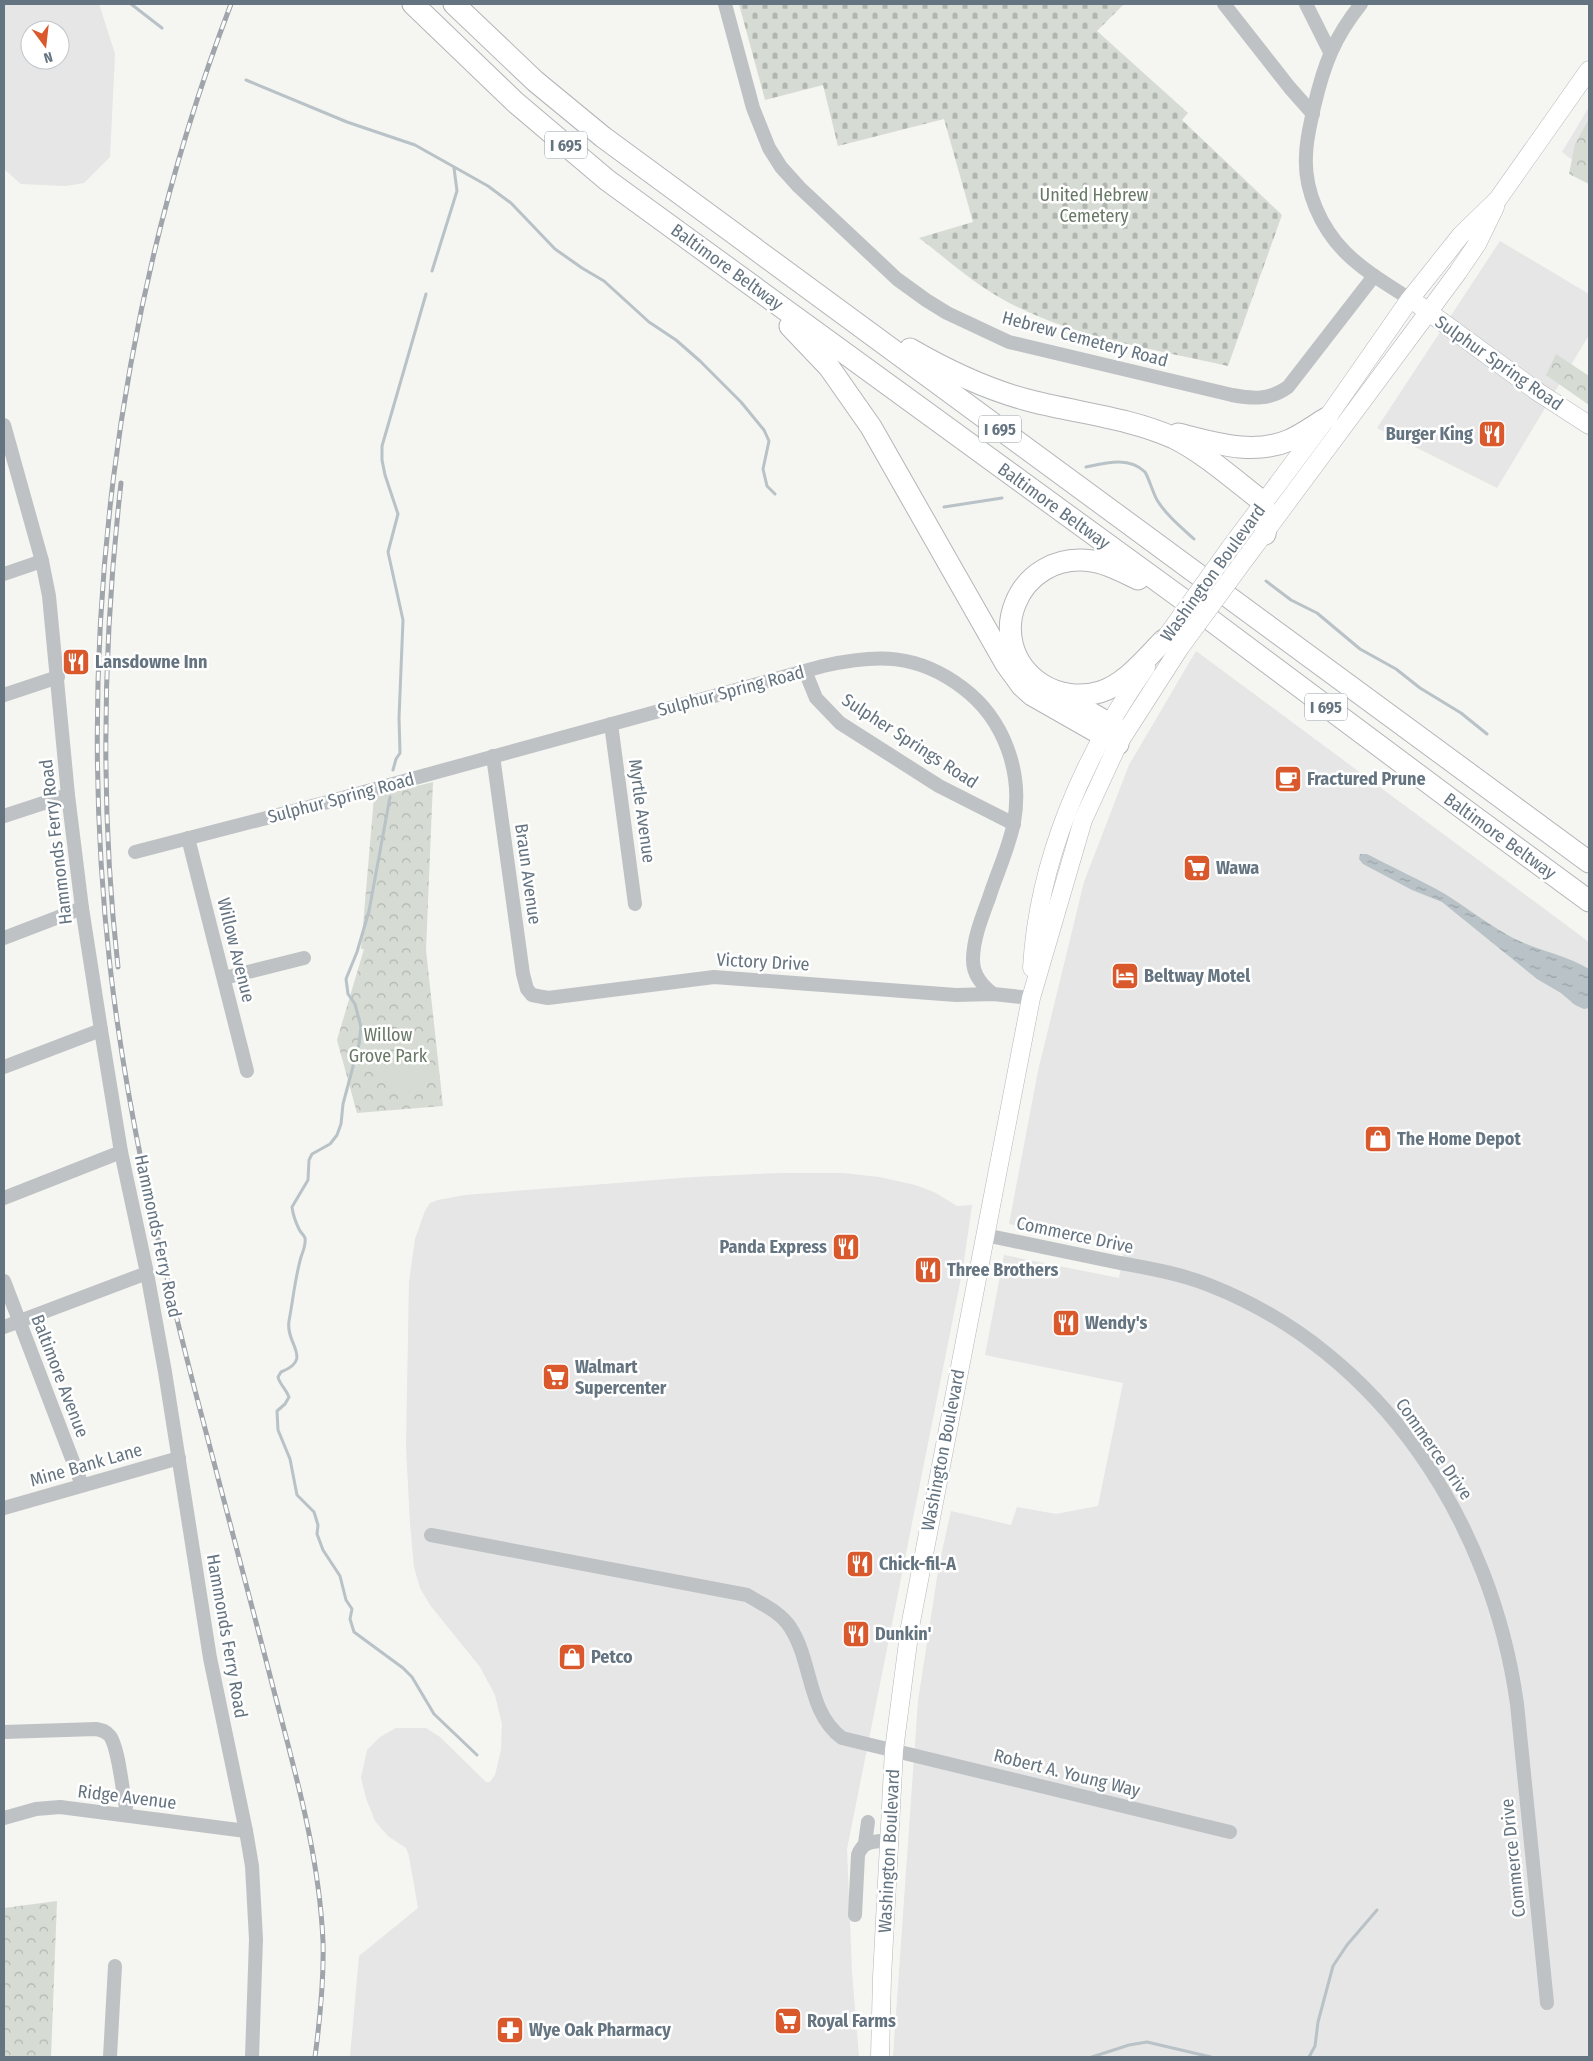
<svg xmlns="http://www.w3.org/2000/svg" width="1593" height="2061" viewBox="0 0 1593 2061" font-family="'Fira Sans Condensed',sans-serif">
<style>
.built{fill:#e5e6e5;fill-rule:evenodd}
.forest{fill:url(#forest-crowns)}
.cemetery{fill:url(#cemetery-stones)}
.pitch{fill:#d6dbd3}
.water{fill:url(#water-ripples)}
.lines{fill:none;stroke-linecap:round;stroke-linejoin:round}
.stream{stroke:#b8c2c7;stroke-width:3}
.major-casing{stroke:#b3b7bb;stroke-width:19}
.highway-casing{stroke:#b3b6b9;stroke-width:23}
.minor{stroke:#bec2c5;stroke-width:14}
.major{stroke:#fff;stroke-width:18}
.highway{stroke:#fff;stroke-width:21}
.rail-casing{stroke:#9fa5aa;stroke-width:5}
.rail{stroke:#fff;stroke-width:3;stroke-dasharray:9;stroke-linecap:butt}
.major-bridge-casing{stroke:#b3b7bb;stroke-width:19;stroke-linecap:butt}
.major-bridge{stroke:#fff;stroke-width:18}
.labels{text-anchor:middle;stroke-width:5;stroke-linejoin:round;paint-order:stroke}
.shield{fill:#fff;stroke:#939ea7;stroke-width:1}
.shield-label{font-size:16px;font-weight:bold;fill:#657481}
.park-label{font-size:18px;fill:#677864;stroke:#fff}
.street-label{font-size:18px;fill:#657481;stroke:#fff}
.poi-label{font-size:18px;font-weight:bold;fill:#657481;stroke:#fff;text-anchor:start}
</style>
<defs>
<pattern id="forest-crowns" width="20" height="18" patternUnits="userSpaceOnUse" patternTransform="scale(1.25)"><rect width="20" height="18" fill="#d6dbd3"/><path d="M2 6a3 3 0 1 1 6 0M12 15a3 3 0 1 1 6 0" fill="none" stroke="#b1b6b1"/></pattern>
<pattern id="cemetery-stones" width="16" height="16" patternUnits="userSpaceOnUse" patternTransform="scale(1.25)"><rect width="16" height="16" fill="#d6dbd3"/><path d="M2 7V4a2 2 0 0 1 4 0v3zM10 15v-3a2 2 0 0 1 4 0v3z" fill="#b1b6b1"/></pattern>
<pattern id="water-ripples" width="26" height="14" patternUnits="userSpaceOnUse" patternTransform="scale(1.25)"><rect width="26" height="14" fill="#b8c2c7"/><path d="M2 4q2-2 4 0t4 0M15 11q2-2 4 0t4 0" fill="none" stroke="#99a2a7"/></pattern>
</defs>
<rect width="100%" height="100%" fill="#f5f5f1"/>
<g class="built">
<path d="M4 4H99L115 54 110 157 84 183 66 186 21 184 4 169ZM30 30H60V60H30Z"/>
<path d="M1589 107V173L1562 152Z"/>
<path d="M1500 241 1589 294V335L1497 488 1377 428Z"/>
<path d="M1196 651 1589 942V2057H893L918 1701 939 1565 951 1511 1011 1525 1017 1507 1056 1514 1098 1506 1123 1383 985 1355 1004 1255 1119 1278 1125 1246 1009 1224 1038 1071 1084 882 1129 765Z"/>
<path d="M781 1173H843L879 1177 915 1185 934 1192 957 1206 972 1205 963 1268 847 1849 852 1972 859 2057H350L359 1956 418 1908 409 1856 406 1848 388 1836 375 1821 366 1798 361 1778 367 1750 380 1737 396 1728H426L440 1737 486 1782H490L495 1775 501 1750 502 1724 495 1695 480 1667 430 1605 420 1588 414 1567 410 1523 406 1446 409 1282 415 1239 425 1211 430 1203 438 1200 465 1195 694 1177Z"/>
</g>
<g class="forest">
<path d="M1589 119V184L1569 174 1575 144Z"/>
<path d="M1556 354 1589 376V405L1546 375Z"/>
<path d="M433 782 426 950 443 1106 357 1113 337 1040 364 949H361L374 797Z"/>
<path d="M57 1901 51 2057H4V1908Z"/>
</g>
<path class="cemetery" d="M739 4H1124L1097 31 1188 113 1182 120 1282 215 1228 366C1149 348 1062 336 992 293 966 277 943 256 919 238L973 222 944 119 838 146 823 85 765 100Z"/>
<path class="pitch" d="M423 1055 425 1087 386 1090 384 1058Z"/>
<path class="water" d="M1360 854H1367C1393 868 1419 879 1445 894 1469 909 1490 926 1515 939 1539 951 1566 955 1589 969V1008L1584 1009 1575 1005 1561 993 1537 979 1442 902 1412 890 1363 864 1359 859Z"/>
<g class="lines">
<g class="stream">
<path d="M131 4 162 28"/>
<path d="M246 80 347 122 415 145 488 186 511 203 555 249 582 268 604 281 649 322 676 340 700 361 741 402 764 430 769 441 763 469 767 486 775 494"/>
<path d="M432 271 457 191 454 168"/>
<path d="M1086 467C1105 463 1129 456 1145 472 1148 476 1153 493 1157 500 1167 516 1181 527 1194 539"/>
<path d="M944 507 1002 498"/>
<path d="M1266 581 1291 600 1317 613 1360 649 1396 669 1420 688 1461 713 1487 734"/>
<path d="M393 770 396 759 400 753 399 718 403 620 388 552 398 514 385 475 382 460V446L426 294"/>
<path d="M390 797 369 911 357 952 346 979 348 994 355 1004 361 1027 359 1044 343 1104 341 1124 337 1135 330 1144 312 1154 309 1160 308 1180 292 1207C293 1215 295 1221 299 1229 300 1232 304 1235 305 1238 306 1244 303 1252 301 1257 295 1278 293 1300 289 1321 285 1344 314 1359 281 1372L278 1377C280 1385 286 1389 289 1397L285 1404 277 1411 278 1430 290 1459 297 1495 314 1512 318 1525 317 1534 323 1550 340 1576 346 1600 352 1609 350 1619 354 1632 403 1668 412 1677 434 1714 477 1755"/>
<path d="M1092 2057 1129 2045 1147 2042 1211 2057"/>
<path d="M1309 2057 1315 2046 1318 2022 1333 1966 1347 1945 1377 1910"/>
</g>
<g class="major-casing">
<g id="major">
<path d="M1419 305 1538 392 1589 425"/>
<path d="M1230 548 1327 418 1410 299 1461 235 1498 199 1589 70"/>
<path d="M1245 559 1458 272 1477 244 1495 207"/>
<path d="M1032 968C1038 860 1084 755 1146 667"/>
<path d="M880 2057 882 1977 894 1750 910 1627 1031 998 1083 820 1118 744 1179 649"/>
</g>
</g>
<g class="highway-casing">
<g id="highway">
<path d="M413 4 515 102 607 180 1192 606 1461 807 1589 901"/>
<path d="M454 4 535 81 603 137 1589 862"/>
<path d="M790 326 829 367 871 427 1006 664 1022 686 1032 695 1118 744"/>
<path d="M910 349C948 371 988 390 1031 401 1078 413 1130 418 1174 438 1203 452 1237 482 1263 502L1267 523 1265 534"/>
<path d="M1178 434C1215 443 1253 456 1290 440 1303 434 1315 425 1327 418"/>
<path d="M1138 579C1123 572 1108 563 1092 561 1017 550 980 643 1041 684 1058 695 1080 698 1100 692 1126 684 1146 658 1164 640"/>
<path d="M1060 695 1120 730"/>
</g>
</g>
<g class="minor">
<path d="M725 4 753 108 769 148 781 167 799 187 897 279 926 300 947 313 1009 342 1232 395C1253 399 1270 400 1288 387L1374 276"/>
<path d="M1224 4 1290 88 1313 114"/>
<path d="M1306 4 1330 52"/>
<path d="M1361 4C1334 38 1324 64 1314 107 1311 122 1306 139 1306 156 1304 190 1321 228 1345 252 1364 271 1388 285 1410 299"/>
<path d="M4 425 42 561 49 596 68 795 82 908 101 1030 121 1152 147 1273 165 1372 210 1658 246 1831 252 1866 256 1939 252 2057"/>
<path d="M4 574 42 561"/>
<path d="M805 671 816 698 840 723 939 786 1014 824"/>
<path d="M4 695 58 677"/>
<path d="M611 724 635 904"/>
<path d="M493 756 523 974 527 989 532 995 548 998 714 977 956 995 993 994 1031 998"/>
<path d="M4 816 68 795"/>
<path d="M188 838 247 1071"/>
<path d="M135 852 324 803 823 666C877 654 917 653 963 688 1004 719 1023 772 1014 822 1009 848 997 873 989 898 982 917 973 939 973 960 973 975 982 985 993 994"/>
<path d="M4 938 82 908"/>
<path d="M224 978 304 958"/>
<path d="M4 1067 101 1030"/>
<path d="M4 1198 121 1152"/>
<path d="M985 1235C1028 1244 1071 1253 1115 1262 1146 1268 1179 1273 1209 1285 1383 1353 1492 1524 1517 1704L1547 2003"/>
<path d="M4 1281 82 1485"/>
<path d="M4 1327 147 1273"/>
<path d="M4 1508 179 1458"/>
<path d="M431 1535 747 1595C762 1604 780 1612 790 1627 813 1662 807 1712 842 1738L1230 1832"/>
<path d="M4 1732 96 1729C102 1730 106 1731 110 1736 119 1749 122 1790 126 1807L123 1815"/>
<path d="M4 1818 36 1809 60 1807 246 1831"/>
<path d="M865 1843 868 1822"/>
<path d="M855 1915 858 1855C863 1840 875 1842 889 1840"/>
<path d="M110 2057 115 1966"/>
</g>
<use href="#major" class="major"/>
<use href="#highway" class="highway"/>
<g class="rail-casing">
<g id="rail">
<path d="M231 4C115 307 74 643 110 966 126 1106 157 1242 192 1379 217 1474 242 1569 267 1664 290 1755 319 1847 323 1942 324 1980 320 2019 315 2057"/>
<path d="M118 967C100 807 103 642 121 483"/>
</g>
</g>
<use href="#rail" class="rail"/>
<g class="major-bridge-casing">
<g id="major-bridge">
<path d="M1164 640 1230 548"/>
<path d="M1179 649 1245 559"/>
</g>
</g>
<use href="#major-bridge" class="major-bridge"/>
</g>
<defs>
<g id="restaurant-square" transform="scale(1.4375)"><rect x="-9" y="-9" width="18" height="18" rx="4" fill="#d9592d" stroke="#fff"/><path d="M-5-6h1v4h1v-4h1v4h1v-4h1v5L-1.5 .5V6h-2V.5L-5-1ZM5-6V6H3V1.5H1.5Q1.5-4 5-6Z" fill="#fff"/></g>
<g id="cafe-square" transform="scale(1.4375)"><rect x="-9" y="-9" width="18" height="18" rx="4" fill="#d9592d" stroke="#fff"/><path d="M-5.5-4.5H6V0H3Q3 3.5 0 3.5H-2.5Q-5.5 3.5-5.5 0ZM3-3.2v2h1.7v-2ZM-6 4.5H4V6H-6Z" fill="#fff"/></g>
<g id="supermarket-square" transform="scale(1.4375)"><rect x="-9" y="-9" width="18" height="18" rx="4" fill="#d9592d" stroke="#fff"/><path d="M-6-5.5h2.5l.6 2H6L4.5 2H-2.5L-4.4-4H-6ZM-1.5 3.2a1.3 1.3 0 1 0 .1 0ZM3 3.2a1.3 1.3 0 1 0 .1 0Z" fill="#fff"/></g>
<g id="hotel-square" transform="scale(1.4375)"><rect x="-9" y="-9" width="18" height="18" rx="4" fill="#d9592d" stroke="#fff"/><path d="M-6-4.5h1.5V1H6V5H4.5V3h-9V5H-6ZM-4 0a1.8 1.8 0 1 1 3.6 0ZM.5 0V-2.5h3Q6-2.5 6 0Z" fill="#fff"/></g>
<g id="shop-square" transform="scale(1.4375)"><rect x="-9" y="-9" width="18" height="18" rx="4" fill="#d9592d" stroke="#fff"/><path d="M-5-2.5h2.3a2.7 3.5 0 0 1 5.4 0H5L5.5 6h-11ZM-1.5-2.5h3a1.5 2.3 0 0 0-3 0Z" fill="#fff"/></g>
<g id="pharmacy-square" transform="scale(1.4375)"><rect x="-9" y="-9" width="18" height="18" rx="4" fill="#d9592d" stroke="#fff"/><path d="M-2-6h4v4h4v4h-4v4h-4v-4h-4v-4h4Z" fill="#fff"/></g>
</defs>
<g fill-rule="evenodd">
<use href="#restaurant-square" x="1492" y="434"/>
<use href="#restaurant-square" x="76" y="662"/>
<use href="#cafe-square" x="1288" y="779"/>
<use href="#supermarket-square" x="1197" y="868"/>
<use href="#hotel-square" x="1125" y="976"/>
<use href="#shop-square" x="1378" y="1139"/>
<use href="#restaurant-square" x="846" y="1247"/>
<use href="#restaurant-square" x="928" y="1270"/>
<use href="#restaurant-square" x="1066" y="1323"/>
<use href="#supermarket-square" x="556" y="1377"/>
<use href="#restaurant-square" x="860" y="1564"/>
<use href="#restaurant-square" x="856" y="1634"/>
<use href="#shop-square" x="572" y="1657"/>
<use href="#supermarket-square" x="788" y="2021"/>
<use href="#pharmacy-square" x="510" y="2030"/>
</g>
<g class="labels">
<g class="shield">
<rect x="545" y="131.5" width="42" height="27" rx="4"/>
<rect x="979" y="415.5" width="42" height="27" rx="4"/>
<rect x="1305" y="693.5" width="42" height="27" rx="4"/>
</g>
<g class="shield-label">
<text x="566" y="151">I 695</text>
<text x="1000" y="435">I 695</text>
<text x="1326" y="713">I 695</text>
</g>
<g class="park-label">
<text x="1094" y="201">United Hebrew<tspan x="1094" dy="21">Cemetery</tspan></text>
<text x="388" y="1041">Willow<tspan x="388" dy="21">Grove Park</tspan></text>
</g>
<g class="street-label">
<text transform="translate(727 267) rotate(36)" y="6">Baltimore Beltway</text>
<text transform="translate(1085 339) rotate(15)" y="6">Hebrew Cemetery Road</text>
<text transform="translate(1499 363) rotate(35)" y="6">Sulphur Spring Road</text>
<text transform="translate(1054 506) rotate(36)" y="6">Baltimore Beltway</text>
<text transform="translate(1213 573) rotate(-54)" y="6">Washington Boulevard</text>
<text transform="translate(731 691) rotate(-15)" y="6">Sulphur Spring Road</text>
<text transform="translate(910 741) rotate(33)" y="6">Sulpher Springs Road</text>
<text transform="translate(341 798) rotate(-15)" y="6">Sulphur Spring Road</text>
<text transform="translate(642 811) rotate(82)" y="6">Myrtle Avenue</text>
<text transform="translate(1500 836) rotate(36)" y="6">Baltimore Beltway</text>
<text transform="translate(56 842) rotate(-97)" y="6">Hammonds Ferry Road</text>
<text transform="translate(528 874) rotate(82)" y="6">Braun Avenue</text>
<text transform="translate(236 950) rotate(76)" y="6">Willow Avenue</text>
<text transform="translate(763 962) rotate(3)" y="6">Victory Drive</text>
<text transform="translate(1075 1235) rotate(12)" y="6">Commerce Drive</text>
<text transform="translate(158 1236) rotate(78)" y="6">Hammonds Ferry Road</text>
<text transform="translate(60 1376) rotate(69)" y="6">Baltimore Avenue</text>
<text transform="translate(1434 1449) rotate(55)" y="6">Commerce Drive</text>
<text transform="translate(943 1450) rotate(-79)" y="6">Washington Boulevard</text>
<text transform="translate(86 1465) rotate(-16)" y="6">Mine Bank Lane</text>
<text transform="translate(227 1636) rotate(80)" y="6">Hammonds Ferry Road</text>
<text transform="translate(1067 1773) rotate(14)" y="6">Robert A. Young Way</text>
<text transform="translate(127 1797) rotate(7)" y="6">Ridge Avenue</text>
<text transform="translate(889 1851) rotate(-87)" y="6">Washington Boulevard</text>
<text transform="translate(1513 1858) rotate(-96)" y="6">Commerce Drive</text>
</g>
<g class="poi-label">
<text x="1473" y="440" text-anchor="end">Burger King</text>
<text x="95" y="668">Lansdowne Inn</text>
<text x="1307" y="785">Fractured Prune</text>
<text x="1216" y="874">Wawa</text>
<text x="1144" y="982">Beltway Motel</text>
<text x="1397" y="1145">The Home Depot</text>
<text x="827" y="1253" text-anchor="end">Panda Express</text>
<text x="947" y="1276">Three Brothers</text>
<text x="1085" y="1329">Wendy's</text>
<text x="575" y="1373">Walmart<tspan x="575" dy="21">Supercenter</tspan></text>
<text x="879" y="1570">Chick-fil-A</text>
<text x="875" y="1640">Dunkin'</text>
<text x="591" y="1663">Petco</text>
<text x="807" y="2027">Royal Farms</text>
<text x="529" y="2036">Wye Oak Pharmacy</text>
</g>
</g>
<rect width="1593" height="2061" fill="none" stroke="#657481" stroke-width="10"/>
<g transform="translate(45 45) rotate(165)"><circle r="24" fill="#ffffff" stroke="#c1c7cd"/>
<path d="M0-4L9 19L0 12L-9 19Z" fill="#d9592d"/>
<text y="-8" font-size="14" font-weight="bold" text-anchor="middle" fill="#657481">N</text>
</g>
</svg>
